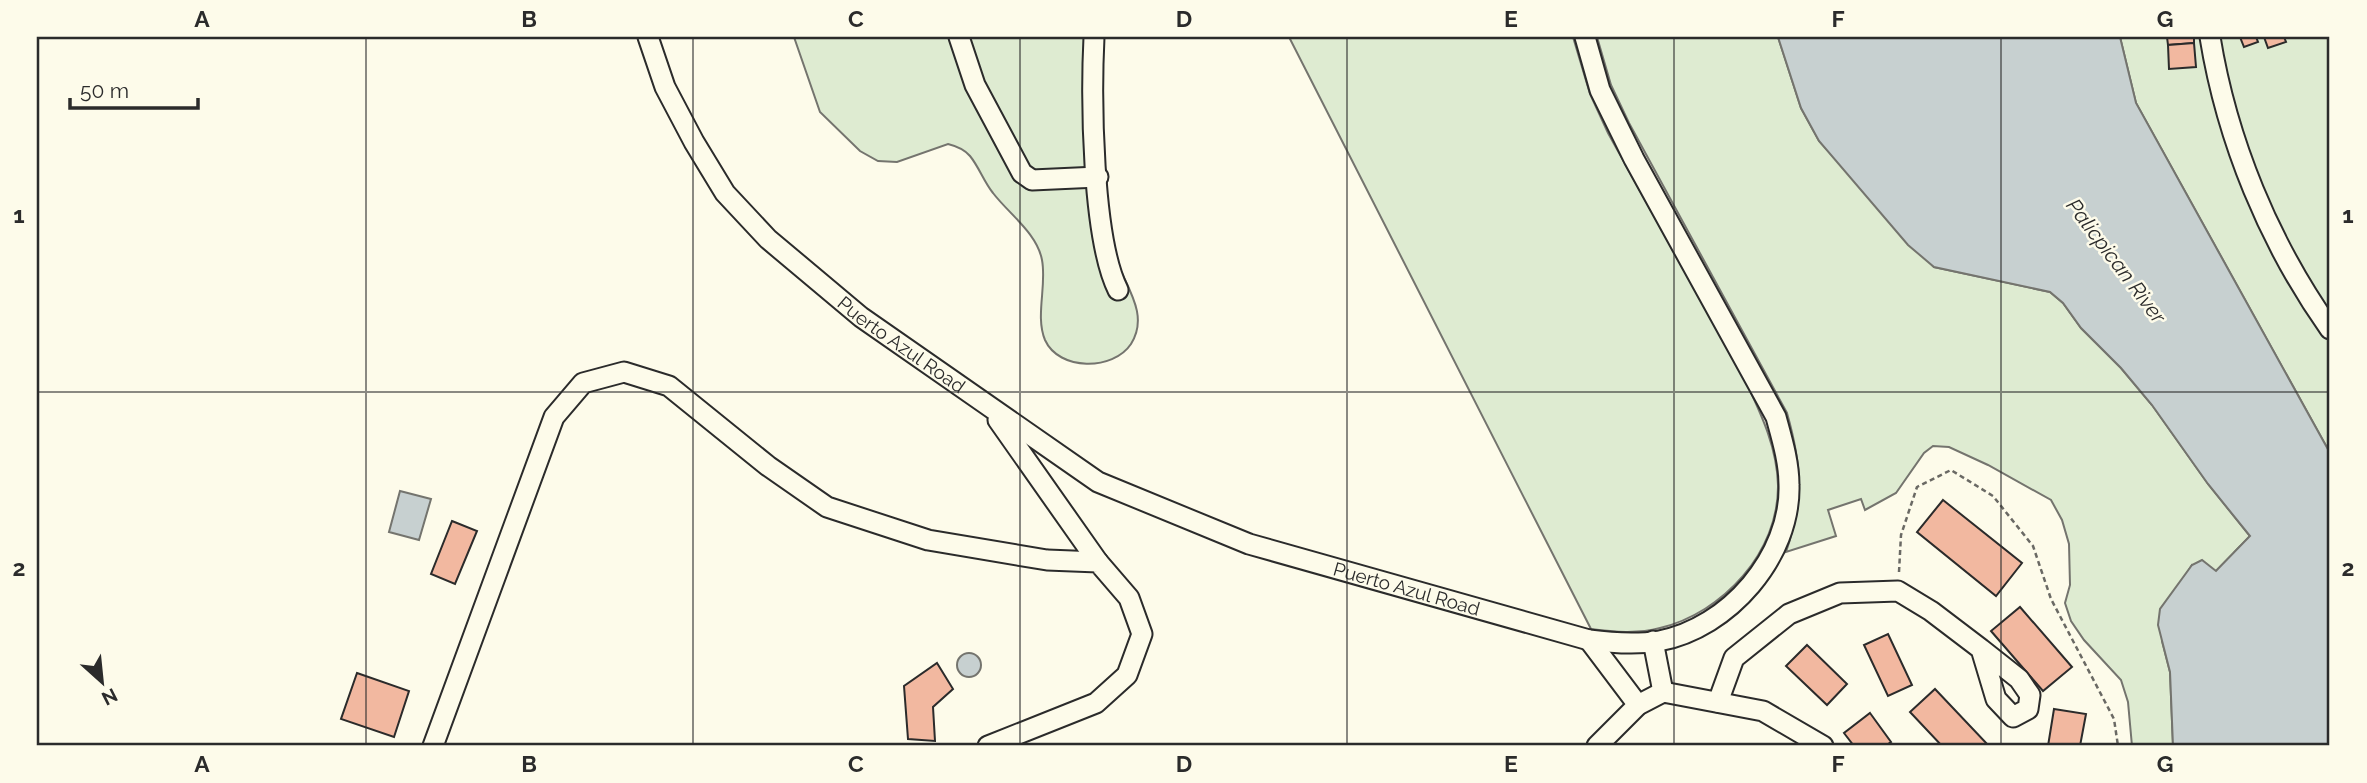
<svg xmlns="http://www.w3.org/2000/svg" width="2367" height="783" viewBox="0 0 2367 783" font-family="Raleway,sans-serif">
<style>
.green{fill:#deebd1;stroke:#74746e;stroke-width:2}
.water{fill:#c7d0d0;stroke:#74746e;stroke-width:2}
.building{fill:#f2b8a0;stroke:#2b2b2b;stroke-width:2}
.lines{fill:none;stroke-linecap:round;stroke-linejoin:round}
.minor-casing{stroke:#2b2b2b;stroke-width:23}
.path{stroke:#6a6964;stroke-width:2.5;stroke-dasharray:5 3.5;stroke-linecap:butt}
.minor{stroke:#fdfbea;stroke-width:19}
.grid{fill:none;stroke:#2b2b2b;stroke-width:2;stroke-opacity:0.55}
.labels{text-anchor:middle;stroke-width:5;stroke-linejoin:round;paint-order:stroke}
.street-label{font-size:19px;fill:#2b2b2b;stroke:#fdfbea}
.water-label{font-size:21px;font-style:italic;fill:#2b2b2b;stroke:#fdfbea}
.neatline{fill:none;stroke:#2b2b2b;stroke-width:2.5}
.grid-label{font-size:23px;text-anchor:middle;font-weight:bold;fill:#2b2b2b}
</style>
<rect width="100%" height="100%" fill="#fdfbea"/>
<g class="green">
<path d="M794 37H1102C1100 107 1099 180 1113 249 1119 279 1152 311 1131 344 1113 371 1059 371 1045 340 1035 316 1047 286 1042 260 1037 233 1009 214 993 193 984 182 979 167 970 156 965 150 956 146 948 144L897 162 878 161 860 151 820 112Z"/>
<path d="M1289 37H1573L1590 94 1608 133 1747 384C1762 416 1777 448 1778 485 1779 552 1723 613 1660 628 1638 634 1614 632 1591 629Z"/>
<path d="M1597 37H1778L1801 108 1819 141 1934 267 2050 292 2063 303 2081 328 2121 368 2152 405 2208 484 2250 536 2216 571 2192 565 2177 589 2162 641 2170 672 2173 746H2132L2128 702 2121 680 2084 640 2071 621 2065 603 2070 585 2069 544 2062 520 2051 500 1988 465 1949 447 1933 446 1924 453 1896 493 1865 510 1861 499 1828 510 1836 536 1786 552C1804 499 1802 466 1787 413L1629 123 1611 85Z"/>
<path d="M2120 37H2330V453L2136 103Z"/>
</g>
<g class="water">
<path d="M1778 37H2120L2136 103 2330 453V746H2173L2170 672 2158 625 2160 609 2192 565 2202 560 2216 571 2250 536 2208 484 2152 405 2121 368 2081 328 2063 303 2050 292 1934 267 1908 245 1819 141 1801 108Z"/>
<path d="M400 491 431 499 419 540 389 532Z"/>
<circle cx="969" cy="665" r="12"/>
</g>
<g class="building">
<path d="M2167 37H2194V43L2168 45Z"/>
<path d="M2240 37H2256L2258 42 2244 47Z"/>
<path d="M2264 37H2284L2286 42 2268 48Z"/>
<path d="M2194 43 2196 67 2169 69 2168 45Z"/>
<path d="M1943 500 2022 563 1996 596 1917 532Z"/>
<path d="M452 521 477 531 455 584 431 574Z"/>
<path d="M2020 607 2072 667 2043 691 1991 631Z"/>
<path d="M1888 634 1912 685 1888 696 1864 645Z"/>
<path d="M1807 645 1847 684 1827 705 1786 666Z"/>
<path d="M937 663 953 689 933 707 935 741 908 739 904 686Z"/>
<path d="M357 673 409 691 394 737 341 719Z"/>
<path d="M1935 689 1989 746H1942L1910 712Z"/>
<path d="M2054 709 2086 714 2080 746H2048Z"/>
<path d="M1870 713 1891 742 1885 746H1854L1844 733Z"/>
</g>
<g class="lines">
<g class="minor-casing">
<g id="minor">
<path id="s1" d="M648 37 665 87 694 142 725 193 768 239 861 317 1098 482 1249 544 1589 640C1612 643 1635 645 1659 641 1729 628 1791 556 1789 485 1789 462 1782 439 1776 417L1634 159 1600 90 1585 37"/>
<path d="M959 37 975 85 1022 173 1032 180 1098 177"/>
<path d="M1094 37C1091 97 1092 238 1118 290"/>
<path d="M2210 37C2227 141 2269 243 2330 329"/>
<path d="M998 420 1098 562"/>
<path d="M1589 640 1638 705"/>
<path d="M1653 641 1663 692"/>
<path d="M1718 702 1734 658 1789 614 1840 593 1898 591 1931 611 1981 649 1996 699 2013 717 2028 709 2030 695 2019 679 1981 649"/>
<path d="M433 746 554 417 583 383 624 372 669 386 768 466 827 507 928 540 1047 560 1098 562 1129 598 1142 634 1127 675 1096 703 988 746"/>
<path d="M1597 746 1638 705 1663 692 1763 711 1823 746"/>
</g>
</g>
<path class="path" d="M1899 572 1901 535 1917 487 1951 470 1993 496 2033 546 2051 599 2114 719 2118 746"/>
<use href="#minor" class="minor"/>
</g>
<path class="grid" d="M366 37V746M693 37V746M1020 37V746M1347 37V746M1674 37V746M2001 37V746M37 392H2330"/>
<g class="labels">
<g class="street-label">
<text dy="7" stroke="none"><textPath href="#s1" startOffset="408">Puerto Azul Road</textPath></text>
<text dy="7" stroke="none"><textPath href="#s1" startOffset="975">Puerto Azul Road</textPath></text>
</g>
<g class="water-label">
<text transform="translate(2116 261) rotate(53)" y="7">Palicpican River</text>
</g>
</g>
<rect width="2367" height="783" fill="none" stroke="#fdfbea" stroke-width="77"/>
<g transform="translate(102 682) rotate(153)" stroke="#fdfbea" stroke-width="5" paint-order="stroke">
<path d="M0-5L12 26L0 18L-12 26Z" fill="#2b2b2b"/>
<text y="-10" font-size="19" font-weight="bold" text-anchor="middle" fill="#2b2b2b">N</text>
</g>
<path d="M70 98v10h128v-10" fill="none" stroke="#2b2b2b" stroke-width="3.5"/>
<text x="80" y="98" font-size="21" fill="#2b2b2b" stroke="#fdfbea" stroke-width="5" paint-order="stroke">50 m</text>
<rect x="38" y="38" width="2290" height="706" class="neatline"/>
<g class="grid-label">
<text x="202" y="27">A</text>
<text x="529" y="27">B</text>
<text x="856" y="27">C</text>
<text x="1184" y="27">D</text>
<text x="1511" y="27">E</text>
<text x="1838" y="27">F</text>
<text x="2165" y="27">G</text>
<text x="19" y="223">1</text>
<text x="2348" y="223">1</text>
<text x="19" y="576">2</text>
<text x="2348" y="576">2</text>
<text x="202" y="772">A</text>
<text x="529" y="772">B</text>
<text x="856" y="772">C</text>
<text x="1184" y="772">D</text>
<text x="1511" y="772">E</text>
<text x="1838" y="772">F</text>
<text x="2165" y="772">G</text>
</g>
</svg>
